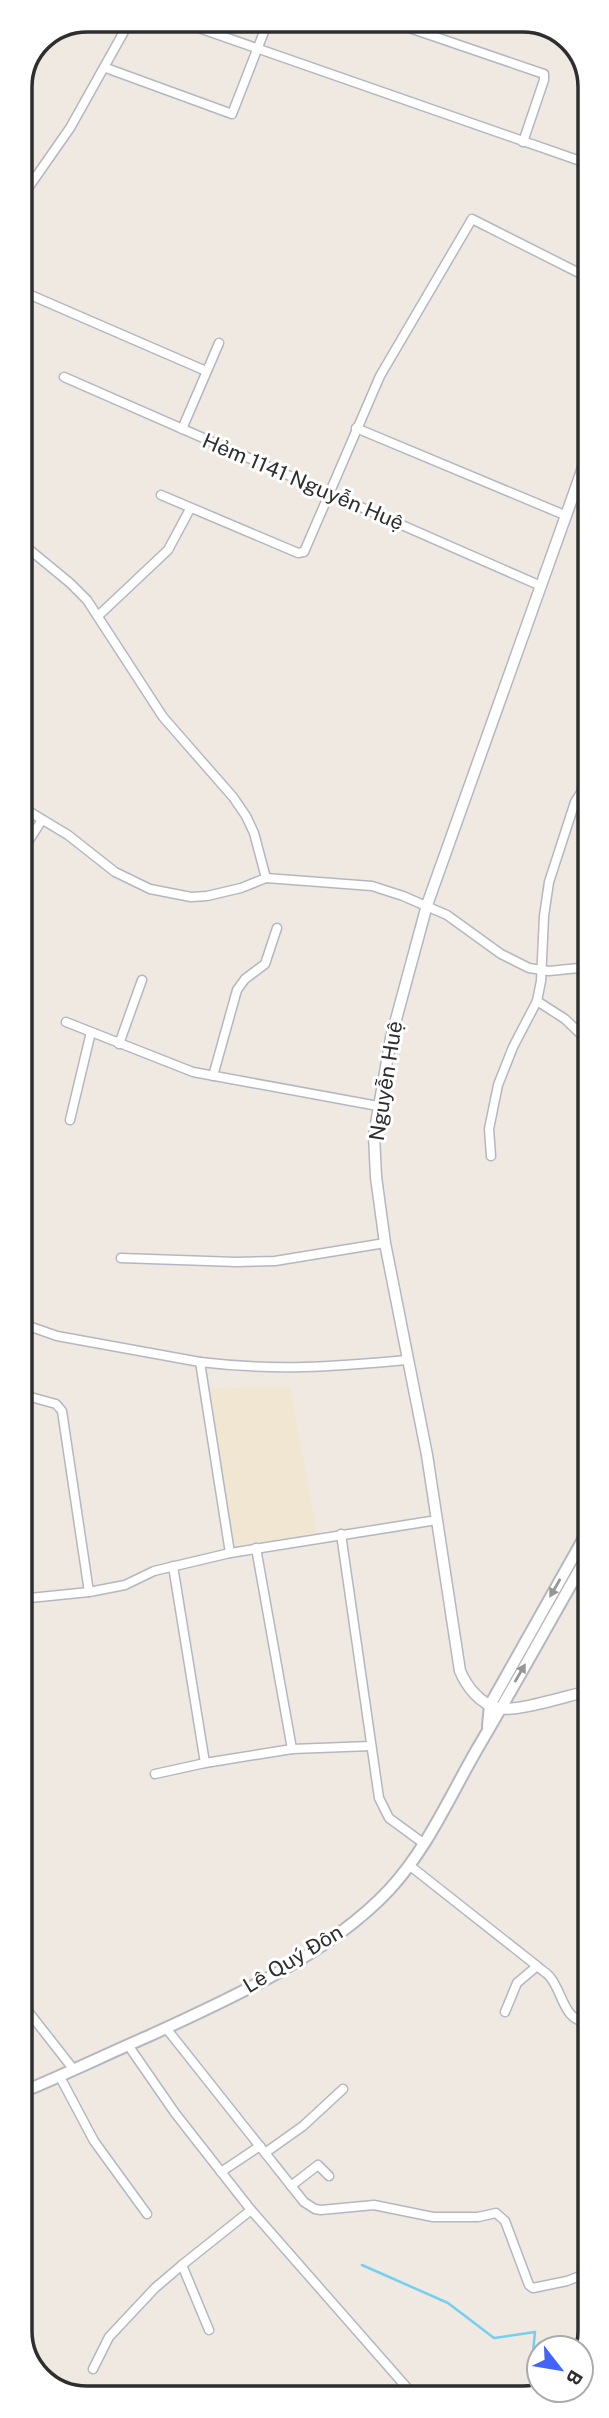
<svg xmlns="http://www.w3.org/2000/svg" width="609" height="2418" viewBox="0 0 609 2418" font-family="'Public Sans',sans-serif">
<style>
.education{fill:#f0e6d1}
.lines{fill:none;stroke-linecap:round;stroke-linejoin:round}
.stream{stroke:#75cff0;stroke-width:2.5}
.minor-casing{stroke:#b4b7c1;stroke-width:11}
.tertiary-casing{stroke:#b4b7c1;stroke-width:13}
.secondary-casing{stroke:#b4b7c1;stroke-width:14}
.minor{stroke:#fff;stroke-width:8}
.tertiary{stroke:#fff;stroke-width:10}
.secondary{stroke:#fff;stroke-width:10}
.oneway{fill:#969696}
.labels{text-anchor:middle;stroke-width:6;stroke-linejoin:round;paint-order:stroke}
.street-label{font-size:21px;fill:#2e2e2e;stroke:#fff}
.rim{fill:none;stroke:#2e2e2e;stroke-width:3.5}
</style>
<rect width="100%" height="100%" fill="#efe9e1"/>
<path class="education" d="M290 1387 317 1534 232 1546 209 1388Z"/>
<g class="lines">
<path class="stream" d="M362 2265 448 2303 494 2338 535 2332 532 2362 535 2398"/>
<g class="minor-casing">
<g id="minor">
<path d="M173 19 589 164"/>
<path d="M386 20 544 74V80L523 142"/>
<path d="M106 68 232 114 269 19"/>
<path d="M19 201 70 128 131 19"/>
<path d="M19 290 206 371"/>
<path d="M64 377 541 586"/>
<path d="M356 428 567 516"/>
<path d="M182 429 219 343"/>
<path d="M161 495 298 553 304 552 380 376 472 219 589 278"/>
<path d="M19 541 70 583 87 600 163 717 233 797 246 816 254 833 266 878"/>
<path d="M98 616 168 550 190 509"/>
<path d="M20 806 68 835 115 872 150 889 191 897 207 896 241 888 266 878 372 886 403 896 447 915 501 954 529 968 549 971 589 967"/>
<path d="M20 854 42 820"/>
<path d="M537 1001 565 1019 589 1042"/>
<path d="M66 1022 193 1072 378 1106"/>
<path d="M119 1044 142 980"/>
<path d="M213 1076 237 990 245 979 265 964 277 928"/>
<path d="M70 1120 91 1032"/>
<path d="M491 1156 489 1129 498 1085 513 1047 537 1001 541 981 544 916 549 882 575 802 589 780"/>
<path d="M121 1258 236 1262 275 1261 385 1243"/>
<path d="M20 1323 57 1336 200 1362"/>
<path d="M20 1394 56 1404 62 1411 89 1592"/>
<path d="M341 1534 379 1798 389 1818 423 1843"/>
<path d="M230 1553 200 1362C274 1371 333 1367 406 1360"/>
<path d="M173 1566 205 1763 292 1749 256 1548"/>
<path d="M20 1599 89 1592 125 1585 154 1571 230 1553 437 1520"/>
<path d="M292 1749 371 1746"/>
<path d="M155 1774 205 1763"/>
<path d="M409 1865 537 1966C541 1970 547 1973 550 1977 563 1992 564 2025 590 2021"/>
<path d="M20 2001 74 2070"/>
<path d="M505 2012 517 1983 537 1966"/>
<path d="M166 2028 304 2202 315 2209 321 2210 374 2205 433 2217H478L496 2213 505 2221 529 2285 533 2288 567 2281 590 2272"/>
<path d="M128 2045 175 2113 251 2210 416 2398"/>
<path d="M60 2077 94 2141 147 2214"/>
<path d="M265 2153 303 2126 343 2089"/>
<path d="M221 2172 260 2146"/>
<path d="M291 2186 318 2165 329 2176"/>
<path d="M209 2330 182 2265 251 2210"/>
<path d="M93 2369 109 2337 155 2288 182 2265"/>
</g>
</g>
<g class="tertiary-casing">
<path id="tertiary" d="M589 451 427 905 391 1038 374 1135 376 1177 385 1243 427 1455 460 1671C467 1687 480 1704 498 1708 515 1713 569 1695 589 1691"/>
</g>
<g class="secondary-casing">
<g id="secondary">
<path d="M488 1726 490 1705 589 1529"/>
<path d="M20 2093C64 2075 107 2054 151 2035 230 1999 329 1954 389 1890 427 1849 449 1798 476 1751 515 1685 551 1619 589 1553"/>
</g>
</g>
<use href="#minor" class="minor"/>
<use href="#tertiary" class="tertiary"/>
<use href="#secondary" class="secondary"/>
</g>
<defs><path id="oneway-solid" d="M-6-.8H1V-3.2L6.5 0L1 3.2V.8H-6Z" transform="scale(1.75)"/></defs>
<g class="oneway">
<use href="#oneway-solid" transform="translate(555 1588) rotate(120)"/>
<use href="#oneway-solid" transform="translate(520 1673) rotate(-60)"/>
</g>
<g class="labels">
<g class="street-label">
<text transform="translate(303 482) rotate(23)" y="7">Hẻm 1141 Nguyễn Huệ</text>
<text transform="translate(386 1081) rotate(-81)" y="7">Nguyễn Huệ</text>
<text transform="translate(293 1959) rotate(-31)" y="7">Lê Quý Đôn</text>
</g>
</g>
<path d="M0 0H609V2418H0ZM87 32H523A55 55 0 0 1 578 87V2331A55 55 0 0 1 523 2386H87A55 55 0 0 1 32 2331V87A55 55 0 0 1 87 32Z" fill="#fff" fill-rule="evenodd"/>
<path class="rim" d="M87 32H523A55 55 0 0 1 578 87V2331A55 55 0 0 1 523 2386H87A55 55 0 0 1 32 2331V87A55 55 0 0 1 87 32Z"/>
<g transform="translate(560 2369) rotate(121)"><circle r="33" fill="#ffffff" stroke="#ababab" stroke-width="2"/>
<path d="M0-5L12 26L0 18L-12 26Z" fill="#4264fb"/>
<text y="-10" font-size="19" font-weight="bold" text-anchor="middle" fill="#2e2e2e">B</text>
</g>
</svg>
